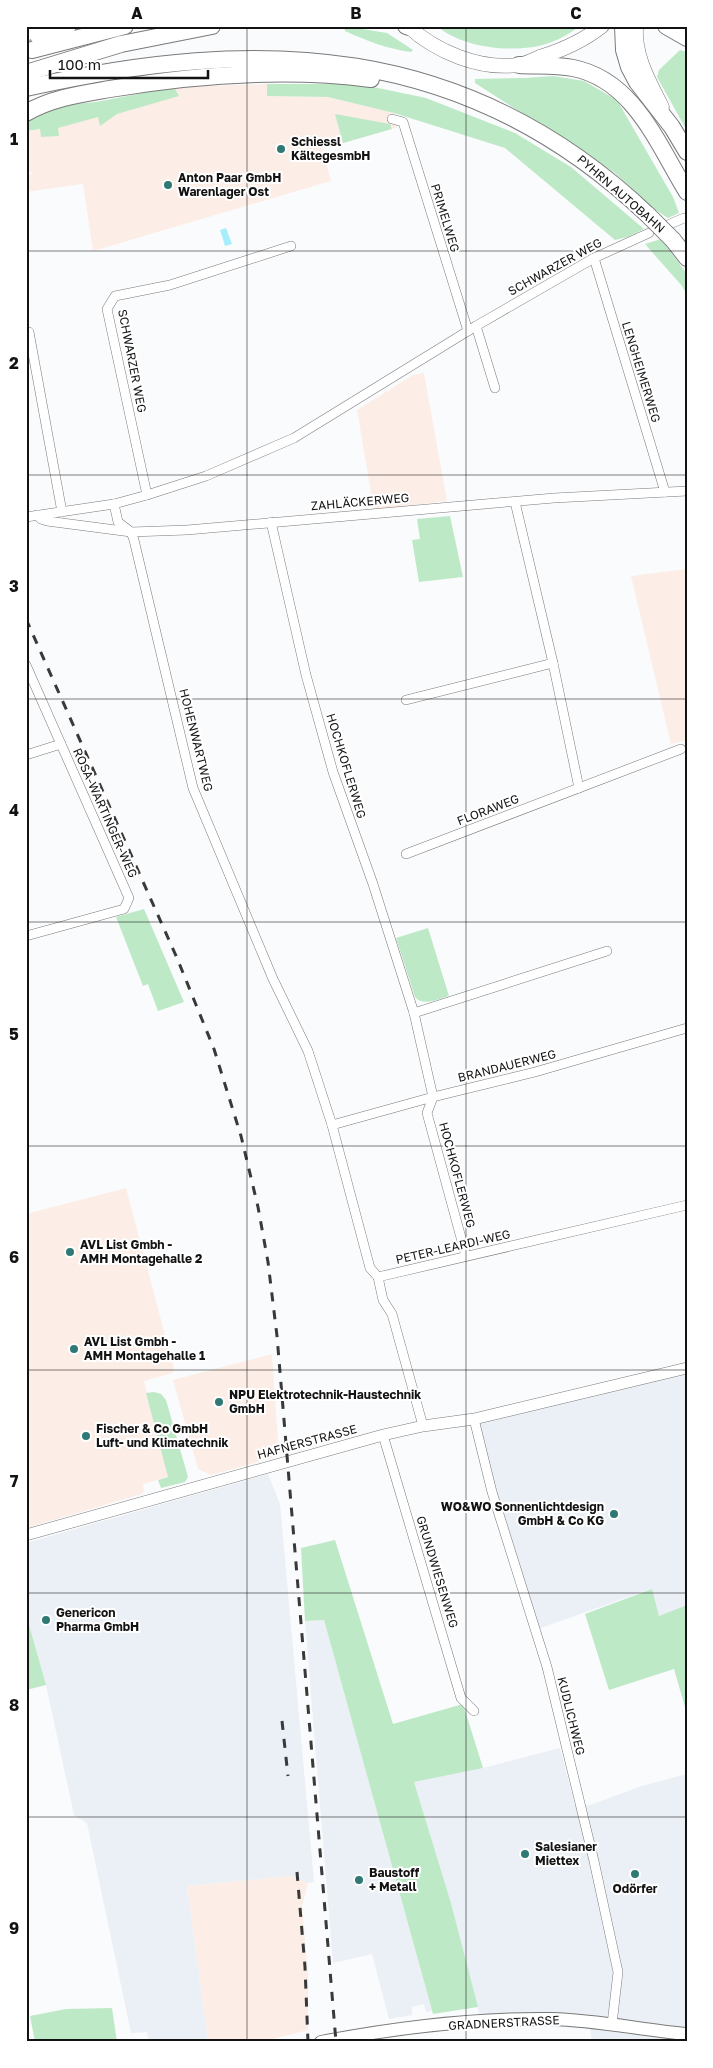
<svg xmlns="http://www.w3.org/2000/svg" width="713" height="2068" viewBox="0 0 713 2068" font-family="'Golos Text',sans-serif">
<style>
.commercial{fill:#fceee6}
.built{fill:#ebeff6}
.green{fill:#bee9c7}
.water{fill:#a7eefc}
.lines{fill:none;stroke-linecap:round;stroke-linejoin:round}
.minor-casing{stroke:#7a7a7b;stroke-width:10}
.tertiary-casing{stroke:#7a7a7b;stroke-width:12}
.secondary-casing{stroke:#7a7a7b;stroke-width:14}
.primary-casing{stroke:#7a7a7b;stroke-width:15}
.motorway-casing{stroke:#7a7a7b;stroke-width:18}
.minor{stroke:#fff;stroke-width:9}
.tertiary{stroke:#fff;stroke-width:11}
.secondary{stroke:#fff;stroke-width:12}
.primary{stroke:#fff;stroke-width:14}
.motorway{stroke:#fff;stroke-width:16}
.rail{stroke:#39393a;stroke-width:3;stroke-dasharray:9 9;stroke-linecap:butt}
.motorway-bridge-casing{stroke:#7a7a7b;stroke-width:18;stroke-linecap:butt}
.motorway-bridge{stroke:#fff;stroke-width:16}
.grid{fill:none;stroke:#131314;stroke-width:1;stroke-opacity:0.55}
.poi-dot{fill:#2f7874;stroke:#fff;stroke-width:2}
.labels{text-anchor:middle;stroke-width:4;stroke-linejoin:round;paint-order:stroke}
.poi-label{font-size:12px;font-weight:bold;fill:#131314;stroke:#fff;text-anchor:start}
.street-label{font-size:12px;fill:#131314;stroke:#fff}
.neatline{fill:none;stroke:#131314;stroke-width:2}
.grid-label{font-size:16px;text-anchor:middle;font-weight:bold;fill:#131314}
</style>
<rect width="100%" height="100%" fill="#fafbfc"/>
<g class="commercial">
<path d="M267 84 268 96 328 97 394 113 398 127 322 149 331 181 93 251 83 184 26 192V177L33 174 26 169 27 131 40 129 174 87Z"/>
<path d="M424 373 447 501 374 510 357 410 413 375Z"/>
<path d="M687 569V740L671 744 631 576Z"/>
<path d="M126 1188 174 1369 172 1373 144 1381 168 1477 143 1484 144 1491 142 1494 26 1528V1214Z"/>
<path d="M272 1354 279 1456 211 1475 198 1469 173 1380Z"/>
<path d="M290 1876 308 1883 302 1906 308 1974V2030L261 2042H208L187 1886Z"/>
</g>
<g class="built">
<path d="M687 1368V1605L659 1616 651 1589 535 1630 474 1419Z"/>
<path d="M268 1474 280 1504 314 1882 308 1883 290 1876 187 1886 208 2042H149L147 2032 131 2033 87 1823 74 1815 46 1685 26 1614V1543Z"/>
<path d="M324 1620 432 2011 426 2012 424 2004 412 2007V2015L389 2019 372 1954 333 1963 305 1621Z"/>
<path d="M560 1748 575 1806 590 1805 642 1786 687 1774V2042H592L590 2029 564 2026 483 2028 451 1903 414 1782 483 1768Z"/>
</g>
<g class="green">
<path d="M344 26 387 33 413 50 411 52C388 49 367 41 345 31Z"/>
<path d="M437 26H580C571 33 560 39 549 43 517 54 463 49 437 26Z"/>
<path d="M680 50 687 52V131L657 77 659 70Z"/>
<path d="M553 76 584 81 617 100 673 197 679 213 668 218 654 209 615 173 475 83V79L525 78Z"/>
<path d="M267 84H359L426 98 515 133 571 167 644 229 628 237 615 240 505 148 394 113 328 97 267 96Z"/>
<path d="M174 87 179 96 117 114 100 126 98 117 58 128 59 136 41 137 40 129 27 131 28 139 26 138V120L51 106 96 102Z"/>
<path d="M335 114 390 124 392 129 343 143Z"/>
<path d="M661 239 687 274V295L682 286 645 244Z"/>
<path d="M450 516 463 577 419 582 412 540 420 539 417 519Z"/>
<path d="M144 909 184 1002 158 1011 148 984 143 986 116 917Z"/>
<path d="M428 928 449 996C438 999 423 1007 415 997L396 938Z"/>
<path d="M154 1392 161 1394 166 1400 188 1477 185 1482 161 1488 158 1480 168 1477 146 1393Z"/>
<path d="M335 1540 393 1724 463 1704 483 1768 414 1782 451 1903 478 2007 433 2014 324 1620 305 1621 301 1548Z"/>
<path d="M652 1589 659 1616 687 1605V1714L674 1669 609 1690 585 1614Z"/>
<path d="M26 1614 46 1685 26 1690Z"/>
<path d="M112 2008 117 2042H35L30 2016 66 2009Z"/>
</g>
<path class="water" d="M226 228 232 244 225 246 220 230Z"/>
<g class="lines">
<g class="minor-casing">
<g id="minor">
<path d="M392 119 403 122 468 331"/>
<path d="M670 224 684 218"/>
<path d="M594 258 665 492"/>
<path d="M476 326 495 388"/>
<path d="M29 332 62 512"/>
<path d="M147 495 107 309 115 296 170 285 291 246"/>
<path d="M515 502 553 663"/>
<path d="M114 504 118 522 131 532 134 540 193 788 273 979"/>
<path d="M37 515 41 519 47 521 131 532 187 530 554 498 687 491"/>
<path d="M26 517 114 504 147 495 206 476 294 438 476 326 594 258 649 233"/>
<path d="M271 522 306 675 333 772 373 884 414 1013 433 1097 427 1113 466 1256"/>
<path d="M26 665 129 898 124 909 26 936"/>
<path d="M406 700 553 663 579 788"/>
<path d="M26 755 61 744"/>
<path d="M406 854 681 749"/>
<path d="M274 981 308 1051 332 1125 433 1097 535 1072 687 1028"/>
<path d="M414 1013 607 951"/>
<path d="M332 1125 370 1268 378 1277"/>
<path d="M474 1419 492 1492 547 1667 594 1861 618 1972 612 2024"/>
<path d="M423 1426 392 1314 383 1300 378 1277 687 1205"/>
<path d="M383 1435 461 1698 474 1711"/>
</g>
</g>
<g class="tertiary-casing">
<path id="tertiary" d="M26 1535 383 1435 423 1426 474 1419 687 1368"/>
</g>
<g class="secondary-casing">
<path id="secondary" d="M321 2042C394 2028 477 2018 551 2019 597 2020 642 2030 687 2034"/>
</g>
<g class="primary-casing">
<g id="primary">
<path d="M408 26C436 52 480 70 518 65 526 64 533 60 540 57 563 50 583 41 602 26"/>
<path d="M636 26C634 56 649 81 662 107"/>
<path d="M26 34 30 26"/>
</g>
</g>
<g class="motorway-casing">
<g id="motorway">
<path d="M406 26 409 27"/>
<path d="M623 26 624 50 629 67 637 82 672 127 687 152"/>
<path d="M666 26 687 38"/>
<path d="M38 36 68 26"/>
<path d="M32 50 125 26"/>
<path d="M519 65C537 66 556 65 573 68 634 80 658 145 687 192"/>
<path d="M26 73 121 44 212 26"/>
<path d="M26 88C259 35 466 42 648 215"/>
<path d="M26 113C51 98 81 94 110 89 194 75 286 68 371 79"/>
<path d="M673 240 687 258"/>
</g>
</g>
<use href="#minor" class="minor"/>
<use href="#tertiary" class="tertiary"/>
<use href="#secondary" class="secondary"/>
<use href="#primary" class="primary"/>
<use href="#motorway" class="motorway"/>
<g class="rail">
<path d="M26 619 177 958 214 1049 241 1136 258 1207 268 1262 277 1336 336 2042"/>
<path d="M282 1721 288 1776"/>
<path d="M297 1872 305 1967 308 2042"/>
</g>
<g class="motorway-bridge-casing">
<path id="motorway-bridge" d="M648 215 673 240"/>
</g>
<use href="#motorway-bridge" class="motorway-bridge"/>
</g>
<path class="grid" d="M247 26V2042M466 26V2042M26 251H687M26 475H687M26 699H687M26 922H687M26 1146H687M26 1370H687M26 1593H687M26 1817H687"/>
<g class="poi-dot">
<circle cx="281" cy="149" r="5"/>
<circle cx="168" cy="185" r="5"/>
<circle cx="70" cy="1252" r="5"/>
<circle cx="74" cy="1349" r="5"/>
<circle cx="219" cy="1402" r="5"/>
<circle cx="86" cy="1436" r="5"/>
<circle cx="614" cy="1514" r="5"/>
<circle cx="46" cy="1620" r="5"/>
<circle cx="525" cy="1854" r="5"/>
<circle cx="635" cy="1874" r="5"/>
<circle cx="359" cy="1880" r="5"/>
</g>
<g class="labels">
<g class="poi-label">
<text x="291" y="146">Schiessl<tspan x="291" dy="14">KältegesmbH</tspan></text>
<text x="178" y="182">Anton Paar GmbH<tspan x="178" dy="14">Warenlager Ost</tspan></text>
<text x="80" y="1249">AVL List Gmbh -<tspan x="80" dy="14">AMH Montagehalle 2</tspan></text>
<text x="84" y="1346">AVL List Gmbh -<tspan x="84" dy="14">AMH Montagehalle 1</tspan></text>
<text x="229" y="1399">NPU Elektrotechnik-Haustechnik<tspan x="229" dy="14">GmbH</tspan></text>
<text x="96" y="1433">Fischer &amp; Co GmbH<tspan x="96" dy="14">Luft- und Klimatechnik</tspan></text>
<text x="604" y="1511" text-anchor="end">WO&amp;WO Sonnenlichtdesign<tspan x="604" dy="14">GmbH &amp; Co KG</tspan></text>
<text x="56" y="1617">Genericon<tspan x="56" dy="14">Pharma GmbH</tspan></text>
<text x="535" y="1851">Salesianer<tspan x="535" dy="14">Miettex</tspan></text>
<text x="369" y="1877">Baustoff<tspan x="369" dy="14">+ Metall</tspan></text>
<text x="635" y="1893" text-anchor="middle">Odörfer</text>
</g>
<g class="street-label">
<text transform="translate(621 194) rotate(41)" y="4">PYHRN AUTOBAHN</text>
<text transform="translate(445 218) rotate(73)" y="4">PRIMELWEG</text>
<text transform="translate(555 267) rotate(-29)" y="4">SCHWARZER WEG</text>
<text transform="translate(132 361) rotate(79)" y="4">SCHWARZER WEG</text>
<text transform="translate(641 372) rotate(73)" y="4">LENGHEIMERWEG</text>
<text transform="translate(360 502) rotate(-5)" y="4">ZAHLÄCKERWEG</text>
<text transform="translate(196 740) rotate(76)" y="4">HOHENWARTWEG</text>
<text transform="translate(346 766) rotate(73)" y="4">HOCHKOFLERWEG</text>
<text transform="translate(488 810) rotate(-21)" y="4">FLORAWEG</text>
<text transform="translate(105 813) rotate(66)" y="4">ROSA-WARTINGER-WEG</text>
<text transform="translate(507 1066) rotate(-14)" y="4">BRANDAUERWEG</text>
<text transform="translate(457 1175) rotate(75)" y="4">HOCHKOFLERWEG</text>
<text transform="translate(453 1247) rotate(-13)" y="4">PETER-LEARDI-WEG</text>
<text transform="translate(307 1442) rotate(-15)" y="4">HAFNERSTRASSE</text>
<text transform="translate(437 1572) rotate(73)" y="4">GRUNDWIESENWEG</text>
<text transform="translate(571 1716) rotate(76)" y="4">KUDLICHWEG</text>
<text transform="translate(504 2023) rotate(-3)" y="4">GRADNERSTRASSE</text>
</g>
</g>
<rect width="713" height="2068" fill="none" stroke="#ffffff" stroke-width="55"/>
<path d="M50 70v8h158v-8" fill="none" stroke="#131314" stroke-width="2.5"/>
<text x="58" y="70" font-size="15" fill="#131314" stroke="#ffffff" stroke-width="4" paint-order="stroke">100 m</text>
<rect x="28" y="28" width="658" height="2012" class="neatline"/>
<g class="grid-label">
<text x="137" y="19">A</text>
<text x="356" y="19">B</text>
<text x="576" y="19">C</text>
<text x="14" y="145">1</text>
<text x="14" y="369">2</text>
<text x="14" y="592">3</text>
<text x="14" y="816">4</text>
<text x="14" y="1040">5</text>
<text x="14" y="1263">6</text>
<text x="14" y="1487">7</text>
<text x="14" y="1711">8</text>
<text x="14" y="1934">9</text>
</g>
</svg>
